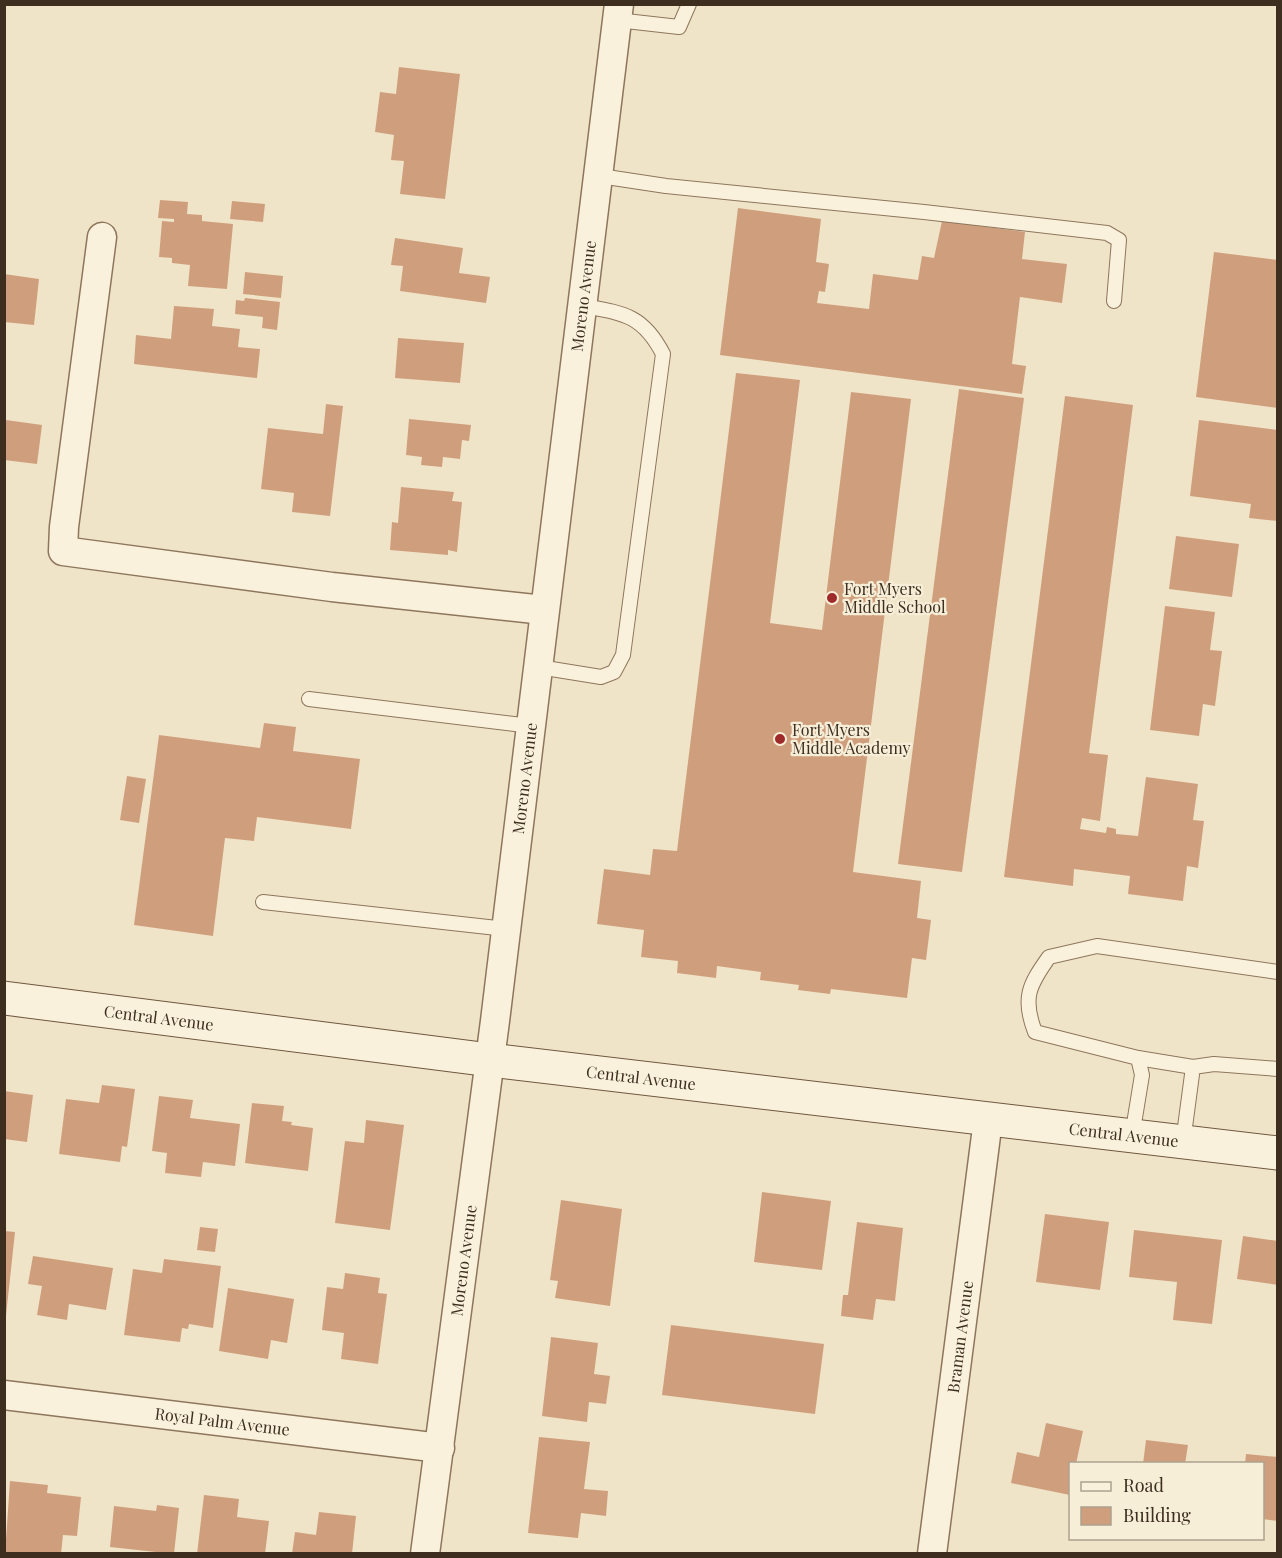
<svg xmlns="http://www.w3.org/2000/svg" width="1282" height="1558" viewBox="0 0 1282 1558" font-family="'Playfair Display',serif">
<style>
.building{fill:#cf9f7d}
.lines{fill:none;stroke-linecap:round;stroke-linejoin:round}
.lane-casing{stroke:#8d765c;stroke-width:16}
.street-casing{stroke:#8d765c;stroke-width:31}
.secondary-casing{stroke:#6f573f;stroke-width:35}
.lane{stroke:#faf1dc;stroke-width:14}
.street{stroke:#faf1dc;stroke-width:28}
.secondary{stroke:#faf1dc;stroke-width:33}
.poi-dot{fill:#9e2a2b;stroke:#f7eed8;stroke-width:2}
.labels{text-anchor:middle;stroke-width:4.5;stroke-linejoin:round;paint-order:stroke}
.street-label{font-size:16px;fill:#3d2e20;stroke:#f7eed8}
.poi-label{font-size:16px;fill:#3d2e20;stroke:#f7eed8;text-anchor:start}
</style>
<rect width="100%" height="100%" fill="#f0e4c8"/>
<g class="building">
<path d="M399 67 460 74 445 199 400 194 404 161 391 160 394 135 375 132 380 92 396 94Z"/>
<path d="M160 200 188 202 187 214 202 215V221L233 224 227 289 188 286 190 265 172 263V258L159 257 162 221 174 222V219L158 218Z"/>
<path d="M232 201 265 204 263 222 230 219Z"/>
<path d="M738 208 821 219 816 262 829 264 825 292 819 291 817 303 869 309 873 274 918 280 922 256 934 258 942 221 1025 232 1022 259 1067 264 1062 303 1020 297 1012 364 1026 366 1022 394 720 355Z"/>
<path d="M395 238 463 248 459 273 490 277 486 303 400 291 403 266 391 265Z"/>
<path d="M1214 252 1278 260V408L1196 397Z"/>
<path d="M245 272 283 276 281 298 243 294Z"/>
<path d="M4 274 39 279 34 325 4 322Z"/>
<path d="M245 298 280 302 277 330 262 328 263 317 235 314 236 300 244 301Z"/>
<path d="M174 306 214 309 212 326 240 329 238 347 260 349 257 378 134 364 136 335 171 339Z"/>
<path d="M398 338 464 343 460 383 395 378Z"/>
<path d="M736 373 800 380 770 623 822 630 851 392 911 399 853 872 921 881 917 918 931 920 926 960 912 958 907 998 831 989 830 994 798 990 799 985 760 980 761 972 717 966 716 978 677 973 678 961 641 957 644 930 597 924 604 869 650 875 653 849 677 851Z"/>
<path d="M959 389 1024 398 962 872 898 864Z"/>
<path d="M1065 396 1133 405 1089 753 1108 755 1100 821 1082 818 1080 829 1106 833 1107 827 1116 829V834L1138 836 1146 777 1198 784 1193 820 1204 821 1198 868 1187 866 1183 901 1128 894 1130 876 1074 869 1073 886 1004 877Z"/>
<path d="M326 404 343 406 330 516 292 512 294 493 261 489 268 428 323 434Z"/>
<path d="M409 419 471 425 469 441 462 440 460 459 443 457 442 467 421 465 422 457 406 455Z"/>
<path d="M6 420 42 425 37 464 4 460Z"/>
<path d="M1199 420 1278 430V521L1249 518 1251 504 1190 496Z"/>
<path d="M401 487 454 492 452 501 462 502 457 552 448 550V555L390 550 392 522 398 523Z"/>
<path d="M1176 536 1239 544 1232 597 1169 589Z"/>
<path d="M1165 606 1215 612 1210 650 1222 651 1215 706 1203 704 1199 736 1150 730Z"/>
<path d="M264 723 296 727 293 751 360 759 351 829 257 817 254 841 225 838 213 936 134 925 159 735 260 748Z"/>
<path d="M127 776 146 779 139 823 120 820Z"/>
<path d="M102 1085 135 1089 127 1147 122 1146 120 1162 59 1154 66 1099 99 1103Z"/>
<path d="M4 1091 33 1095 27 1142 4 1139Z"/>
<path d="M159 1096 193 1100 190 1118 240 1124 235 1166 203 1162 201 1177 165 1173 167 1153 152 1151Z"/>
<path d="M252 1103 284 1106 282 1121 292 1122 291 1125 313 1128 308 1171 245 1163Z"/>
<path d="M366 1120 404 1125 390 1230 335 1223 345 1141 364 1143Z"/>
<path d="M762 1192 831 1201 822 1270 754 1262Z"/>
<path d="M561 1200 622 1209 610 1306 555 1298 558 1281 550 1280Z"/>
<path d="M1045 1214 1109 1222 1100 1290 1036 1282Z"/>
<path d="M857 1222 903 1228 895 1301 876 1299 873 1320 841 1316 843 1295H848Z"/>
<path d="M200 1227 218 1229 215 1252 197 1250Z"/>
<path d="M1134 1230 1222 1240 1212 1324 1173 1320 1177 1282 1129 1277Z"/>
<path d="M4 1231 15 1232 6 1316H4Z"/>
<path d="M1243 1236 1278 1241V1285L1237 1279Z"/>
<path d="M33 1256 113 1268 106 1310 69 1304 67 1320 37 1315 42 1286 28 1284Z"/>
<path d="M164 1259 221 1266 213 1328 189 1324 188 1329 182 1328 180 1342 124 1335 133 1269 162 1273Z"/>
<path d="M345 1273 380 1278 378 1293 387 1294 378 1364 341 1359 344 1333 322 1330 327 1287 343 1289Z"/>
<path d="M228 1288 294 1299 287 1343 271 1340 268 1359 219 1351Z"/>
<path d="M671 1325 824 1344 815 1414 662 1395Z"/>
<path d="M551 1337 598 1343 594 1374 610 1376 606 1404 589 1402 587 1422 542 1416Z"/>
<path d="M1046 1423 1083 1431 1076 1464H1070V1495L1011 1483 1017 1452 1039 1457Z"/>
<path d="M539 1437 590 1442 584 1489 608 1491 606 1516 581 1513 578 1538 528 1533Z"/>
<path d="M1146 1440 1188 1445 1185 1464H1143Z"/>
<path d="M1246 1454 1278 1457V1521L1262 1519V1464H1245Z"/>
<path d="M10 1481 48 1485 47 1493 81 1497 77 1536 63 1535 61 1554H5Z"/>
<path d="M204 1495 239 1499 237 1517 269 1521 265 1554H197Z"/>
<path d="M157 1505 179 1508 174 1554 110 1547 114 1506 156 1511Z"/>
<path d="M319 1512 356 1516 352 1554H292L295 1532 316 1535Z"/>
</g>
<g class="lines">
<g class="lane-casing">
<g id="lane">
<path d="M617 20 679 27 689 4"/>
<path d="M600 176 666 186 924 212 1107 233 1119 240 1114 301"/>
<path d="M539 667 601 677 614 672 623 655 663 354C643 315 623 313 584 306"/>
<path d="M309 699 531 726"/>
<path d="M263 902 506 929"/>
<path d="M1138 1058 1193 1067"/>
<path d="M1132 1136 1142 1075 1138 1058 1035 1032C1022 998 1029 985 1049 957L1097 946 1278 972"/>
<path d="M1183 1142 1193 1067 1214 1064 1278 1069"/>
</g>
</g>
<g class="street-casing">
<g id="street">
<path d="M102 237 64 527 63 551 332 587 544 610"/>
<path id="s1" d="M4 1395 440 1448"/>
<path id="s2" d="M425 1554 495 1021 619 4"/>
<path id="s3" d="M932 1554 988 1120"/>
</g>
</g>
<g class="secondary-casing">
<g id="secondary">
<path id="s4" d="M4 998 490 1060 1278 1153"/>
</g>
</g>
<use href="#lane" class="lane"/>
<use href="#street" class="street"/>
<use href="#secondary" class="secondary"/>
</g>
<g class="poi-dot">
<circle cx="832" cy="598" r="6"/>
<circle cx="780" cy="739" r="6"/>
</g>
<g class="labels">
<g class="street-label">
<text dy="6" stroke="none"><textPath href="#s2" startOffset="1268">Moreno Avenue</textPath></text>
<text dy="6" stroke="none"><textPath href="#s2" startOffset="782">Moreno Avenue</textPath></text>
<text dy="6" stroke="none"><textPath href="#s4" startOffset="156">Central Avenue</textPath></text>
<text dy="6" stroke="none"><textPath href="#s4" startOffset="642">Central Avenue</textPath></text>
<text dy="6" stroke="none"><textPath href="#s4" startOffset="1128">Central Avenue</textPath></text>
<text dy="6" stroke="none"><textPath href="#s2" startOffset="296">Moreno Avenue</textPath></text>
<text dy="6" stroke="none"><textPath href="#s3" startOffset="219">Braman Avenue</textPath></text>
<text dy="6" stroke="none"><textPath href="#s1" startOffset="220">Royal Palm Avenue</textPath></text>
</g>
<g class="poi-label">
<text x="844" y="595">Fort Myers<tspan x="844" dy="18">Middle School</tspan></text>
<text x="792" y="736">Fort Myers<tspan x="792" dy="18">Middle Academy</tspan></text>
</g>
</g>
<rect width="1282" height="1558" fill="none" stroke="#3d2e20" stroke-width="12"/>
<rect x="1069" y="1462" width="195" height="78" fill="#f7eed8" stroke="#ada18e" stroke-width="1.5"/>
<rect x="1081" y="1482" width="30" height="9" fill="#faf1dc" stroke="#ada18e" stroke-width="1.5"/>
<text x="1123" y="1492" font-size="18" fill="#3d2e20">Road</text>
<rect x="1081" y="1507" width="30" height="18" fill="#cf9f7d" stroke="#ada18e" stroke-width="1.5"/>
<text x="1123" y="1522" font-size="18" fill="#3d2e20">Building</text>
</svg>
